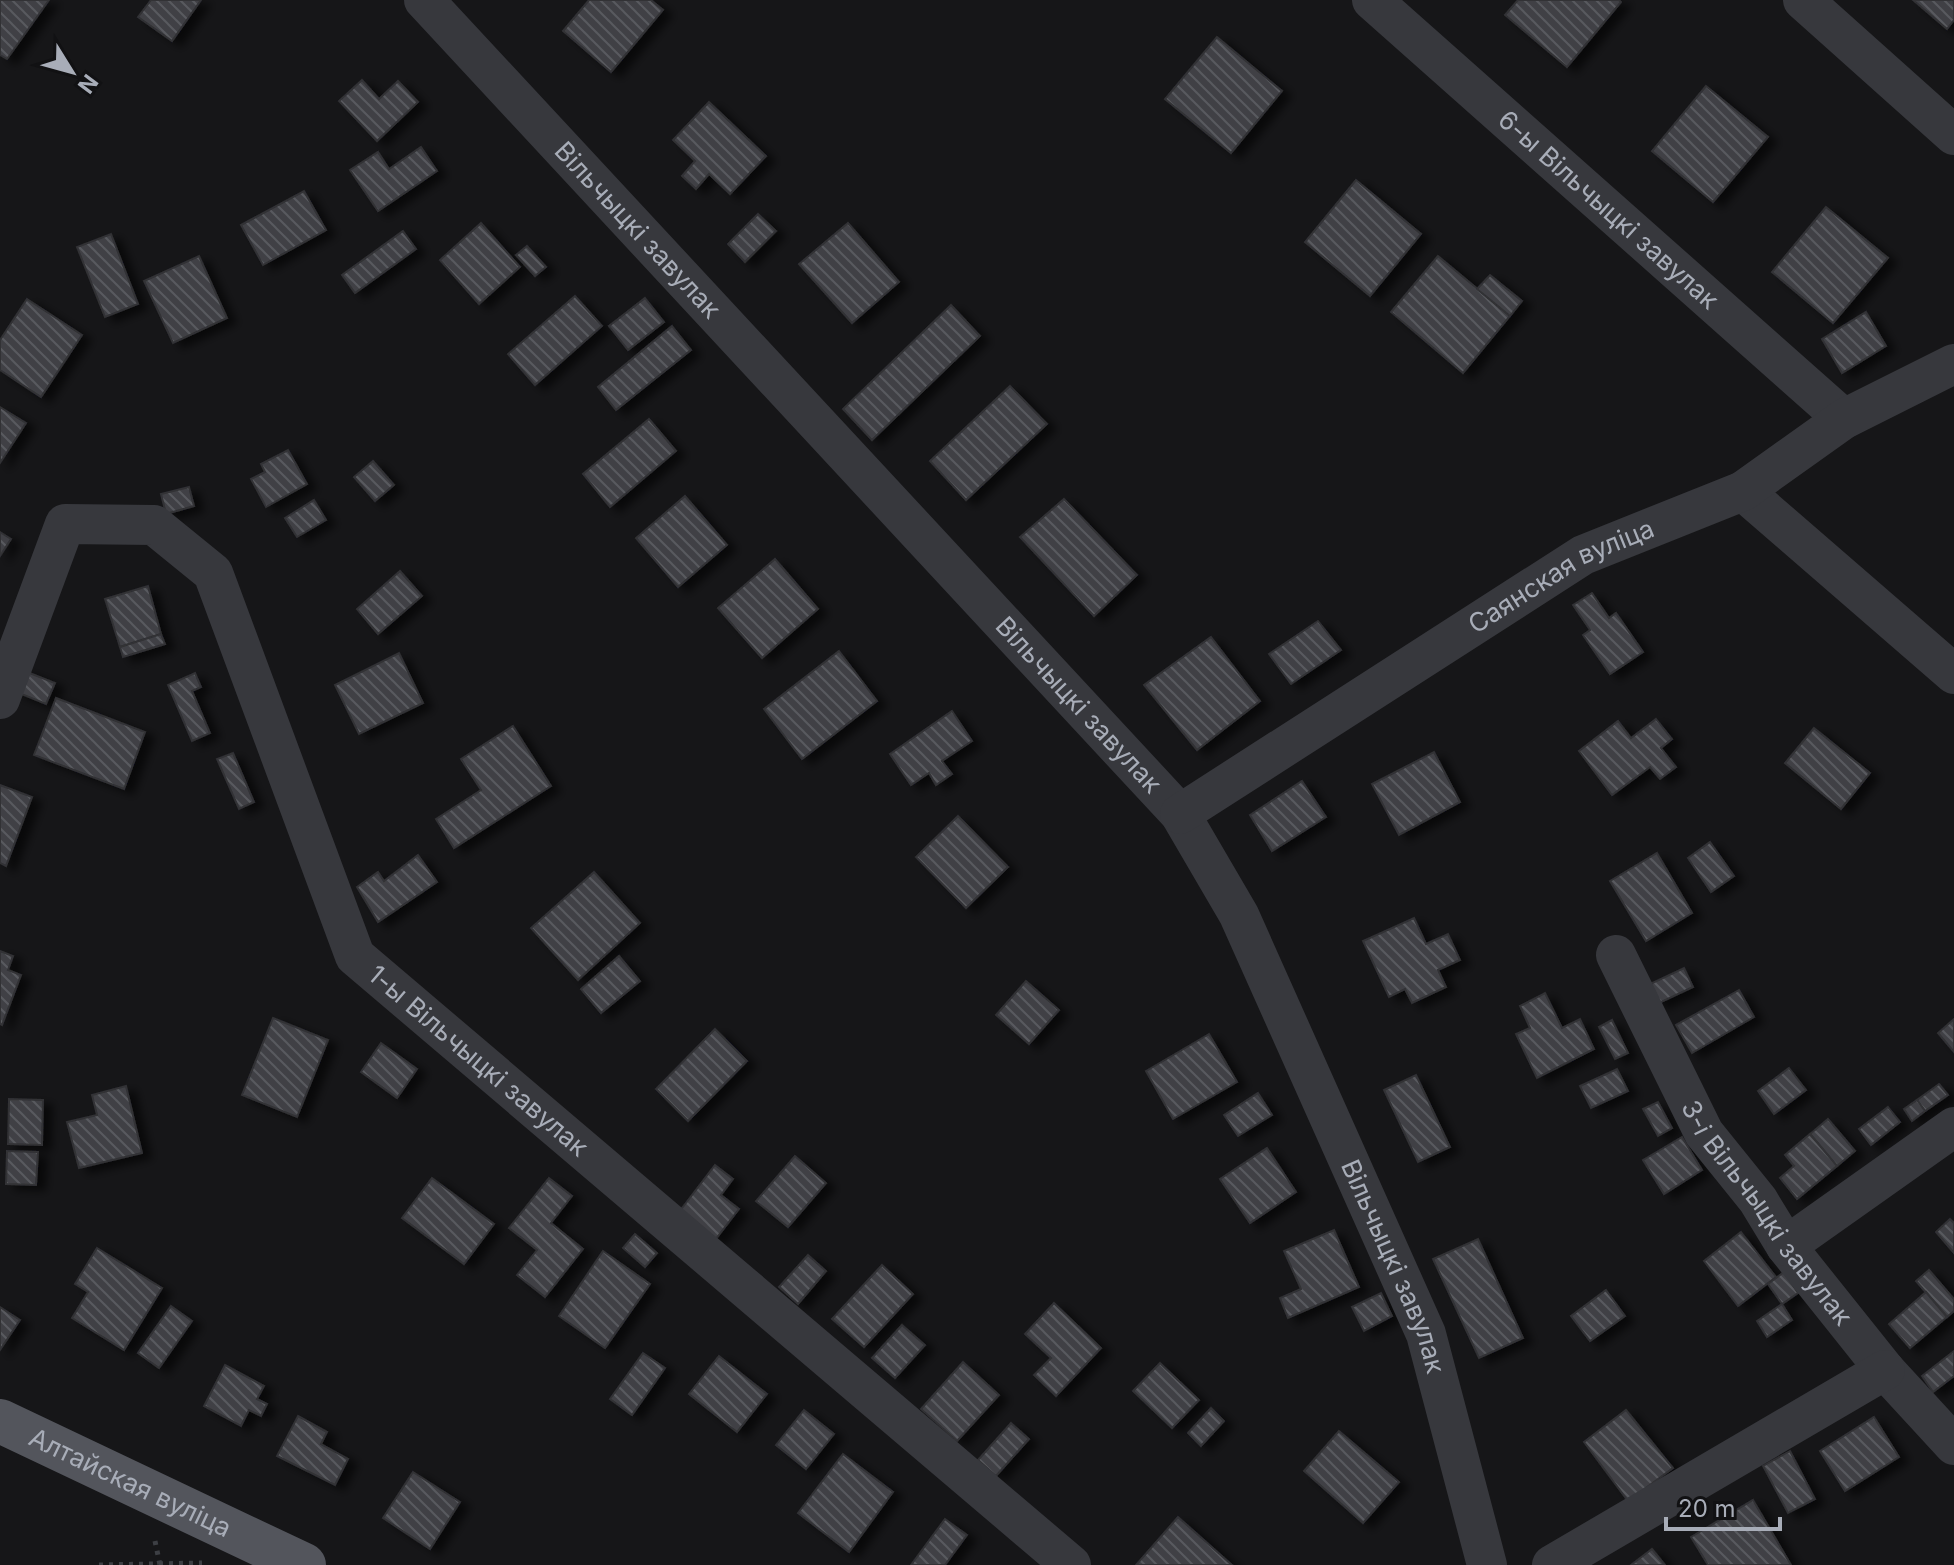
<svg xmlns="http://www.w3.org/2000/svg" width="1954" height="1565" viewBox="0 0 1954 1565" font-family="Inter,sans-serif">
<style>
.building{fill:url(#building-back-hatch);stroke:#303034;stroke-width:2;filter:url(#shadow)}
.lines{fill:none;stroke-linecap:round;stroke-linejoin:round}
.path{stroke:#3d3f44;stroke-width:5;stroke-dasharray:4 6;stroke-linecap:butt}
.minor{stroke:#37383d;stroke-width:40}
.major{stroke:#53555c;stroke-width:44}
.labels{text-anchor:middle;stroke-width:8;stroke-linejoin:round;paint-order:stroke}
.street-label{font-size:26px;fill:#a8adb8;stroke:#111113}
</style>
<defs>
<pattern id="building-back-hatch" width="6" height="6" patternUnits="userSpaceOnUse" patternTransform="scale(2)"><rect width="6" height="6" fill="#404145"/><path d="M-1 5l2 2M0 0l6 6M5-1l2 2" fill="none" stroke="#595a5e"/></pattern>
<filter id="shadow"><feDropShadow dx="9" dy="5" stdDeviation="4" flood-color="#0009"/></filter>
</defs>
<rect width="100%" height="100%" fill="#161618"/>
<g class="building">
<path d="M0 0H49L7 59 0 55Z"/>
<path d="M151 0H201L172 41 138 17Z"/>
<path d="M589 0H651L663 10 611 72 563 31Z"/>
<path d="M1518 0H1619L1621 2 1567 67 1505 15Z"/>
<path d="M1913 0H1954V20L1947 29Z"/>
<path d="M1217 37 1282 91 1231 153 1165 99Z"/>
<path d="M362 80 379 99 398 81 418 102 377 141 339 101Z"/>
<path d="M1706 86 1768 137 1713 202 1652 151Z"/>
<path d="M709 102 766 156 730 194 709 174 696 189 682 176 695 161 673 140Z"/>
<path d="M421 147 437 171 378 211 350 170 378 152 389 169Z"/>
<path d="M1356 180 1421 234 1370 296 1305 242Z"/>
<path d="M304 191 326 230 263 265 241 225Z"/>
<path d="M1826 207 1888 258 1833 323 1772 272Z"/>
<path d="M758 214 776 231 745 262 728 244Z"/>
<path d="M481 223 520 267 479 304 440 260Z"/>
<path d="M848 223 899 282 852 323 799 264Z"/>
<path d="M403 231 416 249 355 293 342 275Z"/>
<path d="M111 234 138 304 105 317 77 247Z"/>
<path d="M527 246 546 267 535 276 516 255Z"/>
<path d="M199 256 227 318 173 343 144 281Z"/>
<path d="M1438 256 1510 316 1463 373 1391 312Z"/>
<path d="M1490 275 1522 301 1510 316 1477 289Z"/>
<path d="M575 296 602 326 535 385 508 354Z"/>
<path d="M645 298 664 322 628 350 609 326Z"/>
<path d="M27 299 82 335 41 397 0 370V340Z"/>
<path d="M951 305 980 336 872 440 843 409Z"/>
<path d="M1866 312 1886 346 1842 373 1822 339Z"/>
<path d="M672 326 691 350 616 410 598 387Z"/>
<path d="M1010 386 1047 424 966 500 930 461Z"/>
<path d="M0 407 26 423 0 463Z"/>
<path d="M649 419 676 451 610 507 583 474Z"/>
<path d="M288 450 307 484 266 507 251 479 265 472 261 464Z"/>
<path d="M373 461 394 485 375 501 354 477Z"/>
<path d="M189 487 194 506 166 514 161 494Z"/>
<path d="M685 496 727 545 678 587 636 538Z"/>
<path d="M1064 499 1137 575 1094 616 1020 537Z"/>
<path d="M314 500 326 520 297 537 285 518Z"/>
<path d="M0 532 11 539 0 556Z"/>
<path d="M775 559 818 609 762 658 718 608Z"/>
<path d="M400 571 422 596 378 634 357 609Z"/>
<path d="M148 586 161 634 120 647 105 599Z"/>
<path d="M1592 593 1609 618 1616 613 1643 652 1610 674 1583 635 1590 630 1573 605Z"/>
<path d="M1318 621 1341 650 1291 684 1269 654Z"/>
<path d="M161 634 165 644 123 657 120 647Z"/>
<path d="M1211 637 1260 701 1197 750 1144 685Z"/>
<path d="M839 651 877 701 802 759 764 709Z"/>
<path d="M399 653 423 703 359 734 335 685Z"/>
<path d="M22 670 55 683 46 704 14 691Z"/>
<path d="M195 673 201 687 192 691 210 733 192 741 168 685Z"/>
<path d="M56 698 145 732 124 789 34 755Z"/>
<path d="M952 711 972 741 942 761 952 774 936 785 929 773 911 785 890 754Z"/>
<path d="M1656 719 1672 739 1661 748 1676 767 1660 779 1650 767 1612 795 1579 751 1618 721 1631 738Z"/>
<path d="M513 726 551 786 454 848 436 819 481 790 461 759Z"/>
<path d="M1814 728 1870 773 1841 809 1785 763Z"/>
<path d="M1434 752 1460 802 1399 835 1372 784Z"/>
<path d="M233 753 254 802 239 809 217 759Z"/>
<path d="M1302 781 1326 817 1272 851 1250 815Z"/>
<path d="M0 785 32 797 6 866 0 863Z"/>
<path d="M958 816 1008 867 966 908 916 857Z"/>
<path d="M1710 842 1734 876 1711 892 1688 858Z"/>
<path d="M1657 853 1692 913 1646 941 1610 881Z"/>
<path d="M418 855 437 882 378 922 357 887 378 872 384 881Z"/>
<path d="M594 872 640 923 578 980 531 928Z"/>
<path d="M1414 918 1426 944 1448 934 1460 960 1438 970 1446 987 1412 1003 1405 989 1389 997 1363 941Z"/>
<path d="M0 951 13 956 8 970 21 975 2 1025 0 1024Z"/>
<path d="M619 956 640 981 601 1013 581 989Z"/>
<path d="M1684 968 1693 987 1657 1004 1648 985Z"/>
<path d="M1026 981 1059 1010 1029 1044 996 1015Z"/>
<path d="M1739 990 1754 1017 1692 1053 1676 1025Z"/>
<path d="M1545 993 1562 1028 1580 1019 1594 1049 1537 1078 1516 1034 1530 1028 1520 1006Z"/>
<path d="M273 1018 328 1040 297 1117 242 1095Z"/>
<path d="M1954 1019V1052L1938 1033Z"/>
<path d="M1612 1020 1628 1053 1615 1059 1599 1027Z"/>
<path d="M715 1029 747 1061 688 1121 656 1089Z"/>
<path d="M1209 1034 1237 1082 1173 1119 1146 1071Z"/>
<path d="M381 1043 417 1069 397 1098 361 1072Z"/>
<path d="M1789 1068 1806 1090 1774 1114 1758 1091Z"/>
<path d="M1617 1069 1628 1091 1591 1108 1580 1086Z"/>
<path d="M1416 1075 1450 1147 1418 1162 1384 1090Z"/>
<path d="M1939 1084 1948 1095 1925 1111 1917 1100Z"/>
<path d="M126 1086 142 1153 79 1168 67 1122 97 1115 92 1095Z"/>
<path d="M1258 1093 1272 1115 1238 1136 1224 1115Z"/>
<path d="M9 1099 43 1100 42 1145 8 1144Z"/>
<path d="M1917 1100 1925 1111 1912 1121 1904 1109Z"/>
<path d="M1658 1102 1672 1128 1658 1136 1643 1109Z"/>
<path d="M1888 1107 1900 1122 1871 1145 1859 1129Z"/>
<path d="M1828 1119 1855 1151 1837 1166 1810 1134Z"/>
<path d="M1810 1134 1837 1166 1797 1199 1780 1178 1794 1166 1785 1155Z"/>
<path d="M1682 1137 1702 1170 1664 1194 1643 1160Z"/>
<path d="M1267 1148 1296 1192 1250 1223 1220 1179Z"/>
<path d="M7 1151 38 1152 36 1185 6 1184Z"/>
<path d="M795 1156 826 1183 788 1227 756 1201Z"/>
<path d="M715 1165 733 1179 721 1195 739 1209 715 1240 679 1212Z"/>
<path d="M432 1178 494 1224 464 1264 402 1218Z"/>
<path d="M549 1178 572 1196 551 1223 583 1249 545 1297 517 1275 537 1250 509 1228Z"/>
<path d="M1950 1219 1954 1223V1253L1936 1232Z"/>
<path d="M1334 1230 1359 1287 1288 1318 1280 1298 1301 1289 1284 1251Z"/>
<path d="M1741 1232 1776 1277 1738 1306 1704 1261Z"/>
<path d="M635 1234 657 1253 645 1267 623 1248Z"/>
<path d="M1478 1239 1523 1338 1479 1358 1433 1259Z"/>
<path d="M97 1248 162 1288 124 1350 72 1318 88 1292 75 1284Z"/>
<path d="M603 1251 650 1284 605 1348 559 1316Z"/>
<path d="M808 1255 826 1271 798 1304 779 1287Z"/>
<path d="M882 1265 913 1294 864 1347 832 1319Z"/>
<path d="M1929 1270 1954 1299V1311L1947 1317 1916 1281Z"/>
<path d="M1784 1272 1798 1293 1782 1304 1768 1284Z"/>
<path d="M1606 1290 1625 1316 1590 1341 1571 1316Z"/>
<path d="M1926 1292 1947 1317 1910 1348 1889 1324Z"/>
<path d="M1381 1293 1392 1316 1364 1331 1352 1307Z"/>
<path d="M1054 1303 1101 1348 1056 1396 1034 1375 1051 1358 1025 1334Z"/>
<path d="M1782 1304 1792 1320 1767 1337 1757 1321Z"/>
<path d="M171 1306 192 1321 159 1368 138 1353Z"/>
<path d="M0 1307 20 1320 0 1350Z"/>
<path d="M902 1325 925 1345 895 1378 872 1358Z"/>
<path d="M1954 1351V1376L1933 1392 1922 1376Z"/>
<path d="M643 1353 665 1368 632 1415 610 1399Z"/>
<path d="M719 1356 767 1394 737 1432 689 1394Z"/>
<path d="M963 1362 999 1395 957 1441 921 1409Z"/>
<path d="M1160 1363 1199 1400 1172 1428 1133 1391Z"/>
<path d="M225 1365 264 1386 257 1399 267 1404 261 1416 249 1410 241 1426 204 1406Z"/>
<path d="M1211 1408 1224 1421 1201 1446 1188 1433Z"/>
<path d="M804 1410 834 1434 806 1469 776 1445Z"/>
<path d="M1626 1410 1673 1468 1628 1501 1584 1442Z"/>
<path d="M298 1416 327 1432 321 1444 348 1459 335 1485 277 1456Z"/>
<path d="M1874 1417 1899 1457 1845 1491 1820 1451Z"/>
<path d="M1011 1423 1029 1439 996 1476 978 1460Z"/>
<path d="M1339 1431 1399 1482 1363 1523 1304 1471Z"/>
<path d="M1790 1451 1815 1499 1788 1513 1763 1466Z"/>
<path d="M843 1454 893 1492 849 1552 798 1513Z"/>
<path d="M413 1472 460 1502 430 1549 383 1518Z"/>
<path d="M1753 1500 1791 1565H1708L1691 1537Z"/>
<path d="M1178 1517 1232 1565H1136Z"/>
<path d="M945 1519 967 1535 945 1565H911Z"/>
<path d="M1652 1549 1665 1565H1631Z"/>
</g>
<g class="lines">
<g class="path">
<path d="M155 1541 160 1565"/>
<path d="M99 1565 202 1563"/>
</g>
<g class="minor">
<path id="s1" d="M424 0 1180 814 1239 915 1426 1334 1487 1565"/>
<path id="s2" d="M1372 0 1844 419"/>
<path d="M1803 0 1954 135"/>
<path d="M1743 491 1954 674"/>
<path id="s3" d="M0 699 65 524 154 525 213 573 355 956 1071 1565"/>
<path id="s4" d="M1180 814 1583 555 1743 491 1844 419 1954 364"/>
<path id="s5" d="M1616 955 1704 1133 1758 1200 1786 1246 1885 1370 1954 1445"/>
<path d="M1786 1246 1954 1127"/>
<path d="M1552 1565 1885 1370"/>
</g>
<path class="major" id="s6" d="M0 1421 304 1565"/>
</g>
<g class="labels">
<g class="street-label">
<text dy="9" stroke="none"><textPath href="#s2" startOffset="316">6-ы Вільчыцкі завулак</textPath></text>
<text dy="9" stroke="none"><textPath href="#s1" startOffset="314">Вільчыцкі завулак</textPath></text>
<text dy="9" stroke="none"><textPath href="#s4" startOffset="450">Саянская вуліца</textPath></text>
<text dy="9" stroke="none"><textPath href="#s1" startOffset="962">Вільчыцкі завулак</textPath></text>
<text dy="9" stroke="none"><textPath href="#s3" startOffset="922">1-ы Вільчыцкі завулак</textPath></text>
<text dy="9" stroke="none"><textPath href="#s5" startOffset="300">3-і Вільчыцкі завулак</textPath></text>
<text dy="9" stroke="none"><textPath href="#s1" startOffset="1612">Вільчыцкі завулак</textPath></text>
<text dy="9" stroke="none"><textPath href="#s6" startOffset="144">Алтайская вуліца</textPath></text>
</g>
</g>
<g transform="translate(72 72) rotate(127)" stroke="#111113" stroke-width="6" paint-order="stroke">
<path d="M0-6L14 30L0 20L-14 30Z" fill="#a8adb8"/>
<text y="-12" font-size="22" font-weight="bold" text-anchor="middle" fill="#a8adb8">N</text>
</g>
<path d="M1666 1517v12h114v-12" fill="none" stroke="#a8adb8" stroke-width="4"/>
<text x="1678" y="1517" font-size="24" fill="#a8adb8" stroke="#111113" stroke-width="6" paint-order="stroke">20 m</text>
</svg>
